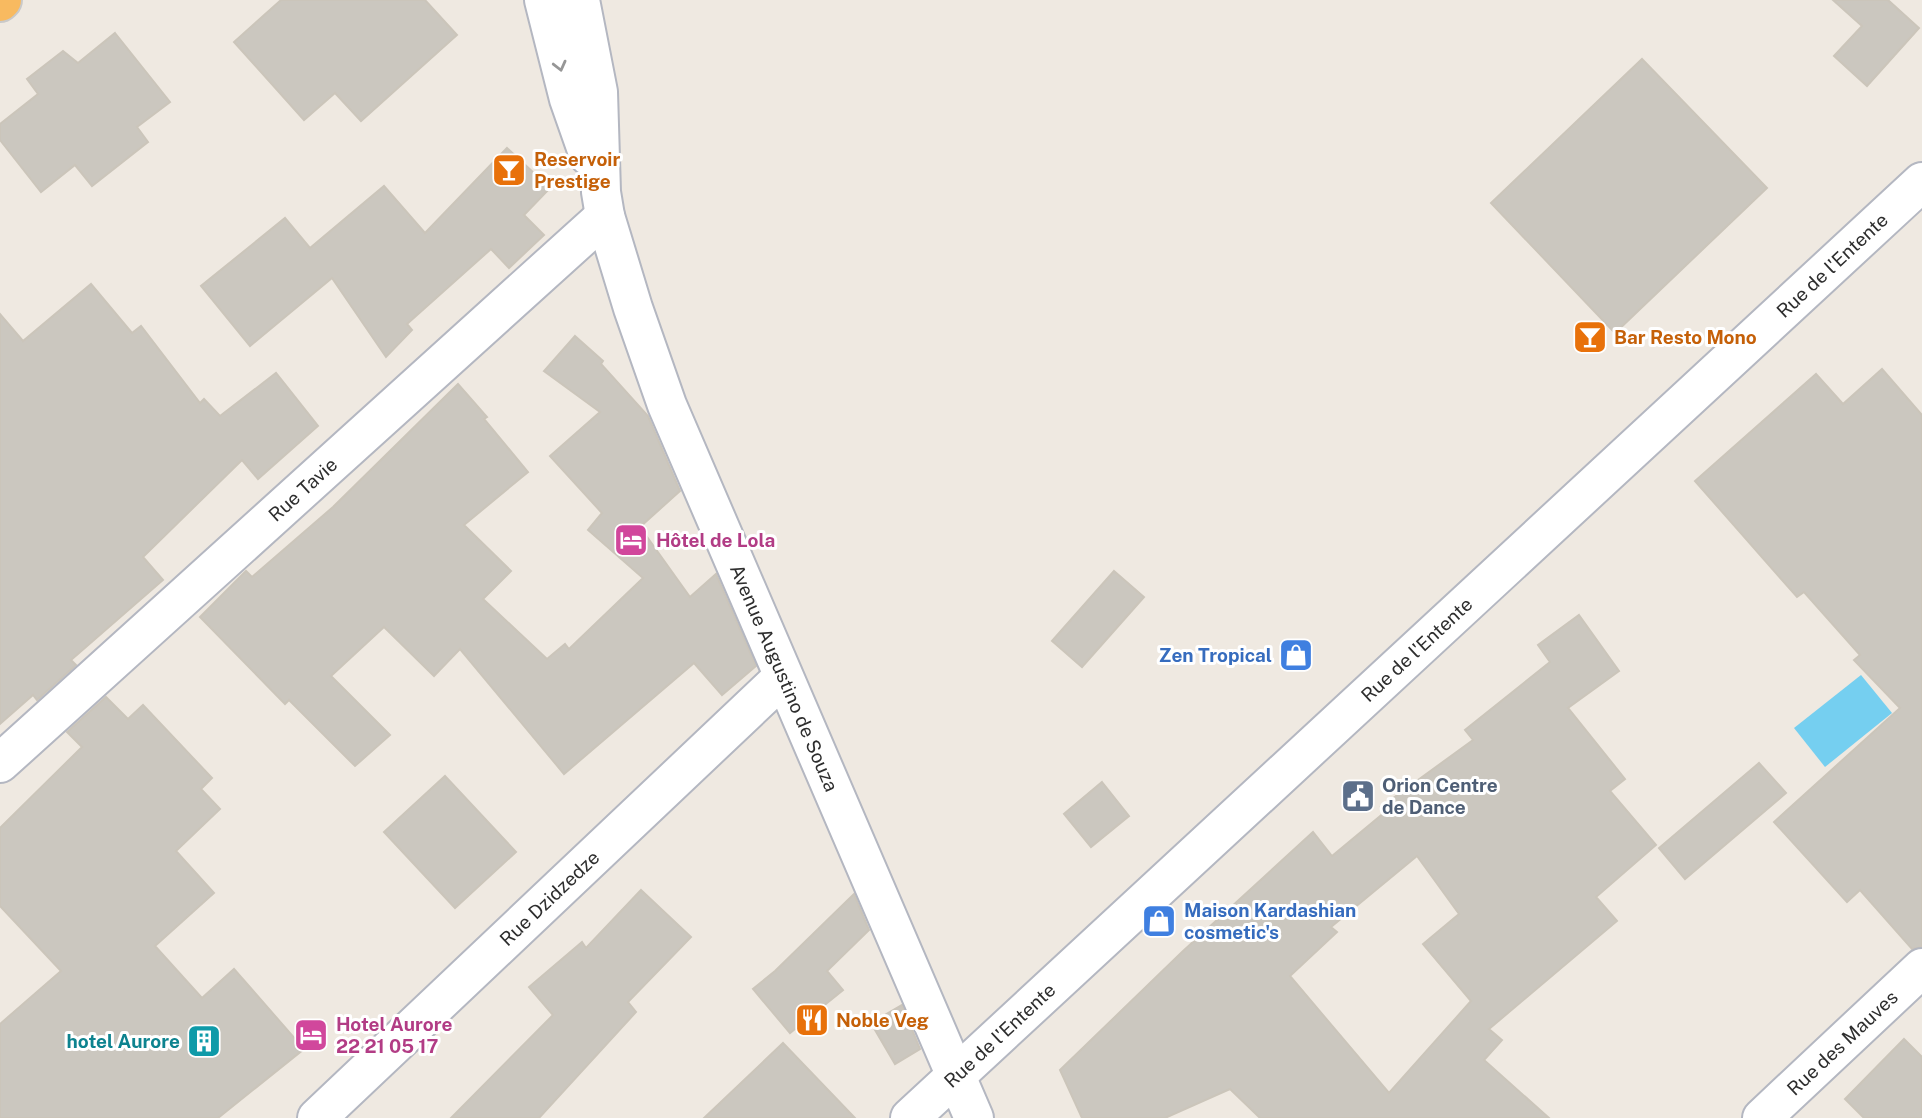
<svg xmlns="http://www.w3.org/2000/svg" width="1922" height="1118" viewBox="0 0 1922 1118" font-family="'Public Sans',sans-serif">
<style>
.water{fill:#75cff0}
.building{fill:#cbc7bf;stroke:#cbc5ba;stroke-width:2;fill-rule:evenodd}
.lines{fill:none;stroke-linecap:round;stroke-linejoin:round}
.minor-casing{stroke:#b4b7c1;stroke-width:42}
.tertiary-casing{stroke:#b4b7c1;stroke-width:42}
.secondary-casing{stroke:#b4b7c1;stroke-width:42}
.trunk-casing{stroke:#c9c9c9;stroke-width:42}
.minor{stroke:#fff;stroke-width:38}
.tertiary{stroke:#fff;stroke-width:38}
.secondary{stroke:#fff;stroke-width:38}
.trunk{stroke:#f8ba60;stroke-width:38}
.oneway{stroke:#969696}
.labels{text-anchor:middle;stroke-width:6;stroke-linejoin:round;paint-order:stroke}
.food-label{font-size:19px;font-weight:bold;fill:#c56008;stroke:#fff;text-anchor:start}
.street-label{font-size:19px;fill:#2e2e2e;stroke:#fff}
.hotel-label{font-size:19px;font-weight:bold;fill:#b23c85;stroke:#fff;text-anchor:start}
.shop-label{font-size:19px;font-weight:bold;fill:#366cbe;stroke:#fff;text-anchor:end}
.service-label{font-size:19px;font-weight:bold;fill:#4e5e75;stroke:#fff;text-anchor:start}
.culture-label{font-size:19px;font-weight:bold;fill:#0d838f;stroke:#fff;text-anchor:end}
</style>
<rect width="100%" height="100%" fill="#efe9e1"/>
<path class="water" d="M1861 675 1892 713 1825 767 1794 728Z"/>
<g class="building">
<path d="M281 0H425L457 35 361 121 335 93 304 120 234 42Z"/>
<path d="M1833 0H1888L1919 28 1867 86 1834 56 1862 26Z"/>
<path d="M115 33 170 102 137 127 148 142 92 186 75 165 41 192 0 140V124L38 94 27 79 63 51 78 63Z"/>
<path d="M1642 59 1767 188 1615 333 1491 203Z"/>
<path d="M507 148 550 188 524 215 544 235 509 268 491 249 407 324 412 330 386 357 332 278 250 346 201 286 285 218 310 248 384 186 425 233Z"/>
<path d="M91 284 132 333 141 326 200 403 204 399 220 416 276 373 318 426 258 479 242 460 143 557 163 580 71 660 76 665 37 700 33 695 0 724V314L23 341Z"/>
<path d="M575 336 603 361 601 364 648 416 680 491 640 527 690 597 716 574 756 666 722 695 694 663 564 774 460 649 434 676 384 627 331 676 390 735 355 766 289 700 285 704 200 617 246 571 252 577 333 507 458 384 487 417 484 419 528 472 464 525 511 571 483 599 547 659 565 644 569 649 643 578 588 530 602 513 550 456 600 412 544 371Z"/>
<path d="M1882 369 1922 415V947L1912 949 1860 890 1847 902 1774 822 1900 708 1854 660 1860 655 1804 592 1797 597 1695 481 1816 374 1843 404Z"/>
<path d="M1114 571 1144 597 1082 667 1052 641Z"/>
<path d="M1579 615 1619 671 1568 708 1625 779 1610 791 1656 845 1596 897 1617 921 1489 1029 1502 1040 1484 1060 1549 1118H1260L1230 1089 1165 1118H1082L1060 1070 1182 952 1313 832 1332 856 1385 812 1381 807 1473 740 1465 730 1550 662 1538 645ZM1417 856 1459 914 1423 944 1471 1001 1389 1093 1290 976 1337 932 1331 927Z"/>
<path d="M106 697 128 719 143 705 212 778 201 789 220 809 176 851 214 893 155 946 202 998 234 969 304 1049 218 1118H0V1024L61 971 0 906V828L82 747 67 732Z"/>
<path d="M1759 763 1786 793 1685 879 1659 848Z"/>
<path d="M445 776 516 852 455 908 384 832Z"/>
<path d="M1102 782 1129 816 1091 847 1064 814Z"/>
<path d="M641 890 691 937 628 1002 636 1012 539 1118H451L553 1015 529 987 582 942 586 948Z"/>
<path d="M854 894 869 930 827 971 843 990 790 1033 753 989 775 971Z"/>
<path d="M902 1005 920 1049 895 1064 871 1023Z"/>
<path d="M1904 1039 1922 1057V1118H1864L1845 1099Z"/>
<path d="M783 1043 855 1118H704Z"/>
</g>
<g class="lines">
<g class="minor-casing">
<g id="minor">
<path id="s1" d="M0 763 605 216"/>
<path id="s2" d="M317 1118 782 678"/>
<path id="s3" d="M1762 1118 1922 968"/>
</g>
</g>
<g class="tertiary-casing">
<g id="tertiary">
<path id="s4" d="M910 1118 1922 182"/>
</g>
</g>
<g class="secondary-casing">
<g id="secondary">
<path d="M544 0 569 99 589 156"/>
<path id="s5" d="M580 0 598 92 601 192 605 216 633 308 667 405 974 1118"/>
</g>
</g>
<g class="trunk-casing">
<path id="trunk" d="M0 2 2 0"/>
</g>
<use href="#minor" class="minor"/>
<use href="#tertiary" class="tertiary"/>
<use href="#secondary" class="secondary"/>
<use href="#trunk" class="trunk"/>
</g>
<defs><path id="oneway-chevron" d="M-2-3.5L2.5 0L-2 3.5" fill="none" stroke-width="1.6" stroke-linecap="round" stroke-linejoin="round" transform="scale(1.75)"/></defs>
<use class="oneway" href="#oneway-chevron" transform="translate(560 66) rotate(76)"/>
<defs>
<g id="bar-square" transform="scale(1.75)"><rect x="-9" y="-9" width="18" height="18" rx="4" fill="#e8710a" stroke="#fff"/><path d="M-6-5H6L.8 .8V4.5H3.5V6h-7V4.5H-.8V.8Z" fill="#fff"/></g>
<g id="hotel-square" transform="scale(1.75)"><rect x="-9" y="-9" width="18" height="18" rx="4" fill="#d1479c" stroke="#fff"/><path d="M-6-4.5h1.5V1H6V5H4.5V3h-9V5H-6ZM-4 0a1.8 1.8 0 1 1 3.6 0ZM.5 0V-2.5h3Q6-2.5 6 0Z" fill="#fff"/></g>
<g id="shop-square" transform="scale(1.75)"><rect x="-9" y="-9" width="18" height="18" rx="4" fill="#3f7fe0" stroke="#fff"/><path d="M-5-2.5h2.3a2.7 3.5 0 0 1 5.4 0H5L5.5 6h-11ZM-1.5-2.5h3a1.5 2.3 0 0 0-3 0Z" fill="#fff"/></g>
<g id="civic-square" transform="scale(1.75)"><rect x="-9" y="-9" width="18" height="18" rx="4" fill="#5c6f8a" stroke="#fff"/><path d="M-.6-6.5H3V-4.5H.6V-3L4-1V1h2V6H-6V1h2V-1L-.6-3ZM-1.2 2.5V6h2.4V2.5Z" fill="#fff"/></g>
<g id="restaurant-square" transform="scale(1.75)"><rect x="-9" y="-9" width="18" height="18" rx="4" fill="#e8710a" stroke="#fff"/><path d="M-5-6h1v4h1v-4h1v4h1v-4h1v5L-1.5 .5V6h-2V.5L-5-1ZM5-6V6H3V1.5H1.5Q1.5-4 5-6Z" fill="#fff"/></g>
<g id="building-square" transform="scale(1.75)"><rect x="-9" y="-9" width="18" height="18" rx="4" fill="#0f9aa8" stroke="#fff"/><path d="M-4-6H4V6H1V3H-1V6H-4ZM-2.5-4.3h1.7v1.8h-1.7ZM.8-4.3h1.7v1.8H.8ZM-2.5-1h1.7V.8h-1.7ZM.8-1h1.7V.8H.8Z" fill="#fff"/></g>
</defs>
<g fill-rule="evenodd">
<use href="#bar-square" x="509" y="170"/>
<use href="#bar-square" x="1590" y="337"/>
<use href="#hotel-square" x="631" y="540"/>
<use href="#shop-square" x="1296" y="655"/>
<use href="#civic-square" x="1358" y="796"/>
<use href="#shop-square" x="1159" y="921"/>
<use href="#restaurant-square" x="812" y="1020"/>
<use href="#hotel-square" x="311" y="1035"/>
<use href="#building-square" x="204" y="1041"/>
</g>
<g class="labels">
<g class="food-label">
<text x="534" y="166">Reservoir<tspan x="534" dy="22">Prestige</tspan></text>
<text x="1614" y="344">Bar Resto Mono</text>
<text x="836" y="1027">Noble Veg</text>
</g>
<g class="street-label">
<text dy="7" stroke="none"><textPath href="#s4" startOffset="1256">Rue de l'Entente</textPath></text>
<text dy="7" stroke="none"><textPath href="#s1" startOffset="408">Rue Tavie</textPath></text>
<text dy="7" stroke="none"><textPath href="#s4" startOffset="690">Rue de l'Entente</textPath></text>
<text dy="7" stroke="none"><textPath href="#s5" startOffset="714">Avenue Augustino de Souza</textPath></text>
<text dy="7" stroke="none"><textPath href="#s2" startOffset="320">Rue Dzidzedze</textPath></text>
<text dy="7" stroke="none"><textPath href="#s4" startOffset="122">Rue de l'Entente</textPath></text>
<text dy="7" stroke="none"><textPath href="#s3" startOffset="110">Rue des Mauves</textPath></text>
</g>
<g class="hotel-label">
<text x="656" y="547">Hôtel de Lola</text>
<text x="336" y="1031">Hotel Aurore<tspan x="336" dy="22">22 21 05 17</tspan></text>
</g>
<g class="shop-label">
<text x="1272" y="662">Zen Tropical</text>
<text x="1184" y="917" text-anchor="start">Maison Kardashian<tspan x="1184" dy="22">cosmetic's</tspan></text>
</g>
<g class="service-label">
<text x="1382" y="792">Orion Centre<tspan x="1382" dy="22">de Dance</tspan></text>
</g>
<g class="culture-label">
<text x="180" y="1048">hotel Aurore</text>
</g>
</g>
</svg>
